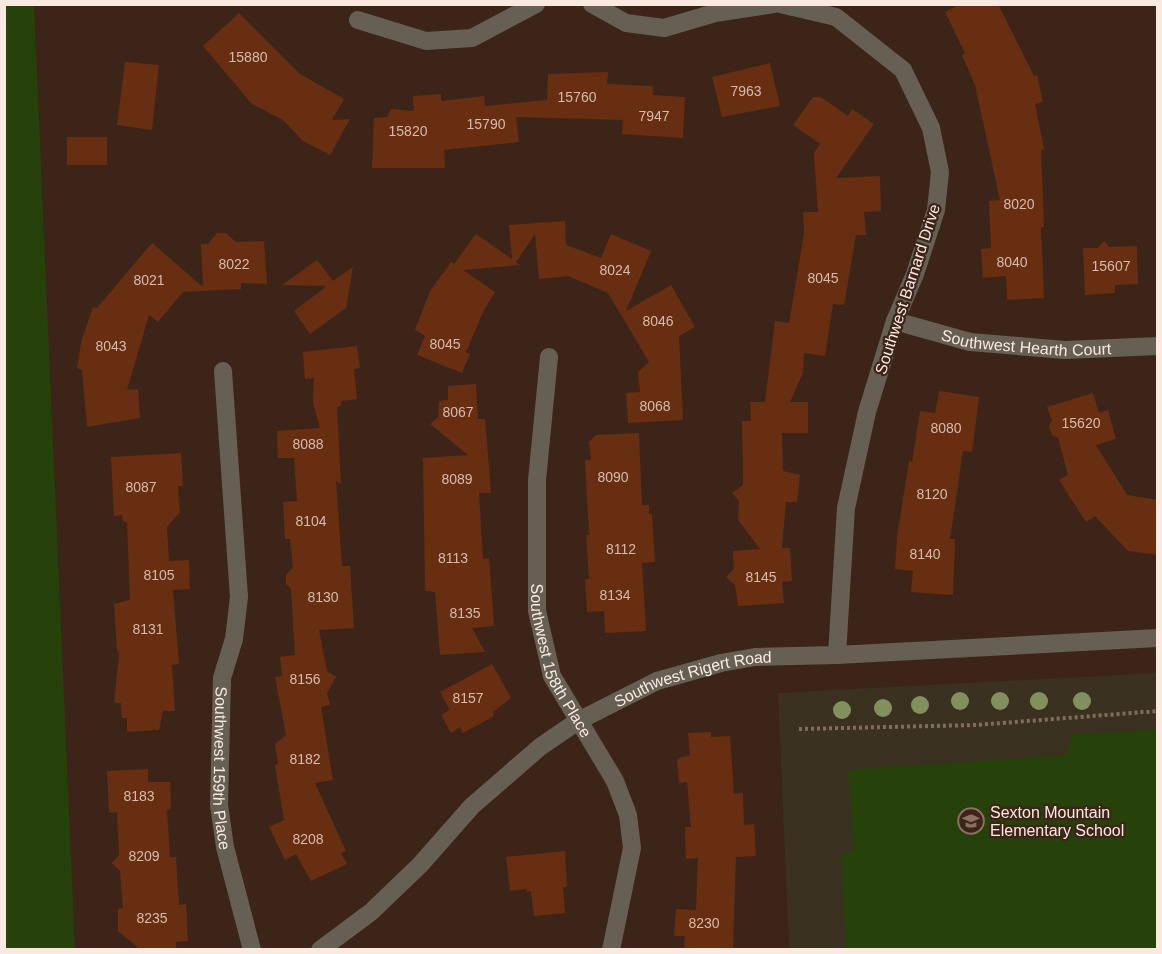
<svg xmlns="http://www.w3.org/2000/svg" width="1162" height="954" viewBox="0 0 1162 954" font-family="Arial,sans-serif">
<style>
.education{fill:#3a3121}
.green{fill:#264109}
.building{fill:#682e11}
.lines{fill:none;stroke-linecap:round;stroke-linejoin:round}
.path{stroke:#826c62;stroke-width:4;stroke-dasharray:3 3;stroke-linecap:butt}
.street{stroke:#665f54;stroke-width:18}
.tree{fill:#81905c}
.labels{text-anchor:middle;stroke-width:4.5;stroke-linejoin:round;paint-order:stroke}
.number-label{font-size:14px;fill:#d6baad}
.street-label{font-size:16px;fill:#fae9e1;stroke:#3d2419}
.poi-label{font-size:16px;fill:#fae9e1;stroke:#3d2419;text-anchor:start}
</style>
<rect width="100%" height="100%" fill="#3d2419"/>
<path class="education" d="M1157 673V949H789L778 693Z"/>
<g class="green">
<path d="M34 4 75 950 4 949V5Z"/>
<path d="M1157 730V949H846L841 855 854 850 848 770 1066 755 1073 734Z"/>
</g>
<g class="building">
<path d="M961 4H998L1034 76 1037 75 1043 102 1035 104 1044 149 1041 150 1044 227H1041L1044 298 1007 300 1006 276 983 278 981 249 991 248 989 201 1000 200 975 85 962 55 965 53 945 12Z"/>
<path d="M239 13 300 74 344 99 332 120 350 119 330 155 303 141 283 120 252 104 203 46Z"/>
<path d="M125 62 159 65 152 130 117 125Z"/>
<path d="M770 63 780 106 722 117 712 77Z"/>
<path d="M608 72 607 84 653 86V95L685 97 683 138 622 134 623 120 516 117 519 142 444 150 445 168H372L374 118 387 117 391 109 414 111 413 96 441 94V101L484 96 485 106 547 100 548 74Z"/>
<path d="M813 97H821L848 116 852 109 874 124 836 178 880 176 881 211 864 212 866 235H856L844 305 833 304 825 356 804 353 803 373 790 402H808V433H782L783 471 800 475 797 502H786L782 548H790L792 581 782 582 784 603 738 606 735 585 726 577 734 569 733 551 760 549 738 520 739 501 732 493 743 485 742 421H751L750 402H765L775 321 789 323 804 233 803 212H818L814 153 820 144 793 125Z"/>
<rect x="67" y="137" width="40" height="28"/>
<path d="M565 221 566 245 601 258 611 234 651 251 626 311 671 285 695 327 679 336 683 420 628 423 626 393 640 392 638 372 649 362 608 293 568 276 539 279 535 234 516 262 520 265 463 270 495 292 483 312 466 352 470 354 462 373 417 355 425 336 415 330 430 291 451 262 454 264 476 234 512 259 509 225Z"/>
<path d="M217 233H226L236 242 264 241 267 284 241 283V289L183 292 158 322 149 315 127 390 138 389 140 418 87 427 82 370 77 368 82 339 93 307 97 308 152 243 203 287 201 244H208Z"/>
<path d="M1104 241 1109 247 1137 246 1138 284 1115 285V293L1085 295 1083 248H1098Z"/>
<path d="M317 260 333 281 353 267 346 308 310 334 294 311 327 286 282 285Z"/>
<path d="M357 346 360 368 354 369 357 399 341 401V406L337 407 341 484 336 481 342 566H350L354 628 319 630 327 671 336 677 327 693 330 705 321 707 333 780 315 783 346 851 341 853 347 864 311 881 296 854 285 860 269 827 284 820 275 765 278 764 275 744 286 735 275 677 282 676 280 657 295 655 291 589 286 584V575L293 567 290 539H285L283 502 297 501 294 458H278L277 431 320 428 313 403 314 378 305 379 303 352Z"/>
<path d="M476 384 478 419H485L489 466 491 493H479L483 559 489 558 494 626 472 628 485 652 440 655 435 592 425 591 423 458 468 455 430 424 438 417 439 401 448 400V386Z"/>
<path d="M939 391 979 397 972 452 963 451 950 539H955L953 595 911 592 913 571 895 569 897 537 909 461 912 462 920 411 935 413Z"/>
<path d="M1093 393 1099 413 1108 410 1116 439 1096 445 1127 495 1158 500V555L1128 551 1095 516 1086 522 1059 480 1068 475 1058 438 1052 435 1049 426 1052 421 1047 407Z"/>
<path d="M639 433 642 505H649V514H652L655 562 642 563 646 631 605 633 604 611 587 612 585 579H589L586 535H589L585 460H591L589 442 596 435Z"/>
<path d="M181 453 183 486H178L180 512 167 527 169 561 189 560 190 589 173 590 179 664 172 665 175 711H163L159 730 127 732V718H122L121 703H114L119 653 117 650 114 604 130 600 127 522H123L122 515 114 516 111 457Z"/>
<path d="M492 664 511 698 493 712 494 716 463 733 460 727 451 733 441 715 450 710 440 692Z"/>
<path d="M711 732V737L730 736 734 794 743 793 744 825 754 824 756 856 736 857 733 950H684L685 936H674L676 909 696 910 698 858 686 859 685 827H691L687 782 679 783 677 759 690 755 688 733Z"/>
<path d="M148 769V782H170L171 809 167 810 170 857H176L179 905 186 904 188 941 176 942V950H141L118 931V909L123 908 120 871 112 863 119 855 117 812 109 813 107 771Z"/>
<path d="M565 851 567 887H563L565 913 534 916 531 891 527 892 526 889 510 891 506 857Z"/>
</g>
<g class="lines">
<path class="path" d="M799 729 976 725 1158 711"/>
<g class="street">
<path d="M592 4 626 23 664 28 715 13 774 4"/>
<path d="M780 4 836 17 903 70 931 128 940 172 936 210 915 274 895 321 867 412 846 508 837 655"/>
<path d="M358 20 426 41 472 38 536 4"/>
<path id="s1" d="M895 321 970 342 1065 350 1158 346"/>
<path id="s2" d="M549 357 537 480V611L552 676 615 781 628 815 632 848 611 950"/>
<path id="s3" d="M223 371 239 597 234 639 222 678 219 805 225 847 252 950"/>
<path id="s4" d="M320 950 371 912 420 865 472 806 540 747 578 721 657 681 721 663 755 657 837 655 1158 638"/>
</g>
</g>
<g class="tree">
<circle cx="960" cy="701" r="9"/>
<circle cx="1000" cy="701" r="9"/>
<circle cx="1039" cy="701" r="9"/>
<circle cx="1082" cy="701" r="9"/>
<circle cx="920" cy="705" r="9"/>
<circle cx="883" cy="708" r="9"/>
<circle cx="842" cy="710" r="9"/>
</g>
<defs>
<g id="school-ring" transform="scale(1.35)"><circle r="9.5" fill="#3d2419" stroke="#8d6e63" stroke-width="1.5"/><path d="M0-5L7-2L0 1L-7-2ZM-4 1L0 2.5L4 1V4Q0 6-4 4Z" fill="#8d6e63"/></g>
</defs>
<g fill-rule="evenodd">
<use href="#school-ring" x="971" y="821"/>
</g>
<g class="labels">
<g class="number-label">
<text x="248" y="62">15880</text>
<text x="746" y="96">7963</text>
<text x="577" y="102">15760</text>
<text x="654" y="121">7947</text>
<text x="486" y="129">15790</text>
<text x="408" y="136">15820</text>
<text x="1019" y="209">8020</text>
<text x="1012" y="267">8040</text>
<text x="234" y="269">8022</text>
<text x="1111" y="271">15607</text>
<text x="615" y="275">8024</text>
<text x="823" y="283">8045</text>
<text x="149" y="285">8021</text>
<text x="658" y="326">8046</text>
<text x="445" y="349">8045</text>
<text x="111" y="351">8043</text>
<text x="655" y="411">8068</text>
<text x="458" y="417">8067</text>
<text x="1081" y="428">15620</text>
<text x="946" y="433">8080</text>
<text x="308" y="449">8088</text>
<text x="613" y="482">8090</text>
<text x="457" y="484">8089</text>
<text x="141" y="492">8087</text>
<text x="932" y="499">8120</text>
<text x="311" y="526">8104</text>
<text x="621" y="554">8112</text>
<text x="925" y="559">8140</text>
<text x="453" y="563">8113</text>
<text x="159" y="580">8105</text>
<text x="761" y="582">8145</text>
<text x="615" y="600">8134</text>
<text x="323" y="602">8130</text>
<text x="465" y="618">8135</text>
<text x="148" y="634">8131</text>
<text x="305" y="684">8156</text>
<text x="468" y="703">8157</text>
<text x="305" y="764">8182</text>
<text x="139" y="801">8183</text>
<text x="308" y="844">8208</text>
<text x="144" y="861">8209</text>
<text x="152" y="923">8235</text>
<text x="704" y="928">8230</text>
</g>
<g class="street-label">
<text transform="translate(907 289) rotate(-72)" y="6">Southwest Barnard Drive</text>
<text dy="6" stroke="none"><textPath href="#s1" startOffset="134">Southwest Hearth Court</textPath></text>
<text dy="6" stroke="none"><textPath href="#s2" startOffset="309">Southwest 158th Place</textPath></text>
<text dy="6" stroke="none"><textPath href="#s4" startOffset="470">Southwest Rigert Road</textPath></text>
<text dy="6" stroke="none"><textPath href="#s3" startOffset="400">Southwest 159th Place</textPath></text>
</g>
<g class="poi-label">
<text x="990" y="818">Sexton Mountain<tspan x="990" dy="18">Elementary School</tspan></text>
</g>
</g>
<rect width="1162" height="954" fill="none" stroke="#fae9e1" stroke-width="12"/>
</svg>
